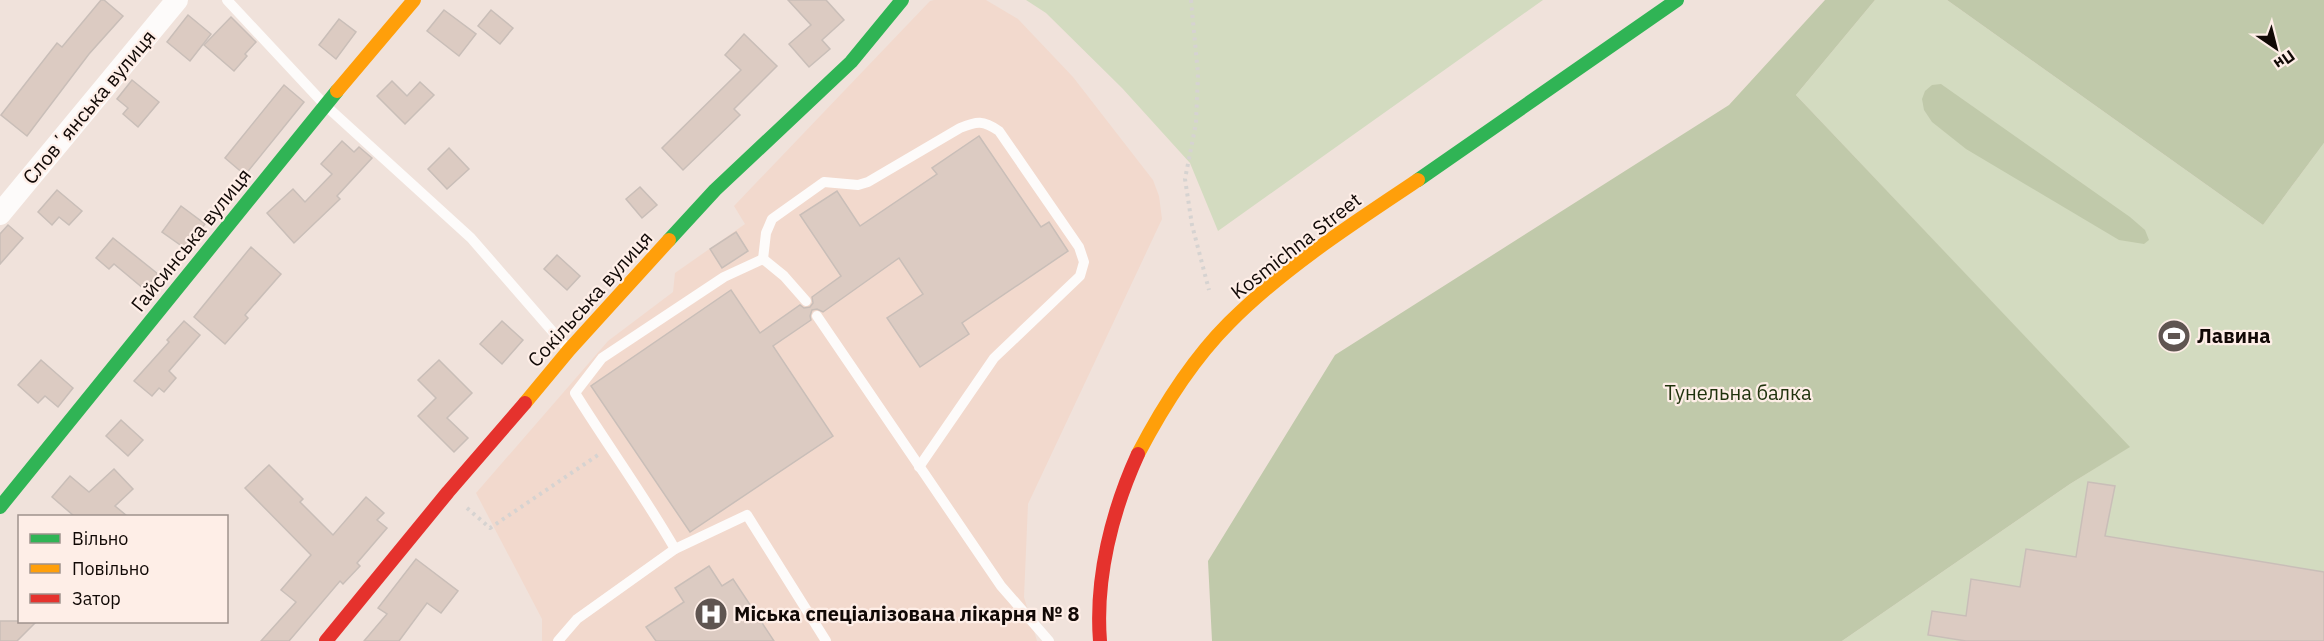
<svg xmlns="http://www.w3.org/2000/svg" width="2324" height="641" viewBox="0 0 2324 641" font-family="'IBM Plex Sans',sans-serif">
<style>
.built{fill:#f2d9cd}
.green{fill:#d3dbc0}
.forest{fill:#c0c9aa}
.building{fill:#dccbc2;stroke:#c9beb8;stroke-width:1.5}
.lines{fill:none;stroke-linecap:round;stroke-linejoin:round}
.path{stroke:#d6d3d1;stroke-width:4;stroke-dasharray:3 4.5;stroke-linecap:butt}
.lane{stroke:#fdfbfa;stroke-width:10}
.street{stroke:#fdfbfa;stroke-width:22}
.fast{stroke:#30b455;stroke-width:14}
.slow{stroke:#ff9f0a;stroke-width:14}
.jam{stroke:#e5322d;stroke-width:14}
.labels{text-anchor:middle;stroke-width:4.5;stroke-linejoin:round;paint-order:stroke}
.street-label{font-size:20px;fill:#110906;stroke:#feeee7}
.poi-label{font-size:20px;font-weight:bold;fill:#110906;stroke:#feeee7;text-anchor:start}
.park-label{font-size:20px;fill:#1f320c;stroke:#feeee7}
</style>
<rect width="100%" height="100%" fill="#f0e2db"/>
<path class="built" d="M934 0H986L1018 19 1073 77 1153 180 1159 196 1162 219 1028 504 1024 597 1037 641H542V619L476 493 608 341 673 292 675 273 745 224 734 206 930 1Z"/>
<g class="green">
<path d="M1026 0H1543L1218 231 1190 163 1122 88 1046 13Z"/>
<path d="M1875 0H1947L2263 225 2324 143V641H1842L2070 484 2129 447 1796 95Z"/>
</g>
<g class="forest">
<path d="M1825 0H1875L1796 95 2130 447 2070 484 1842 641H1212L1208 561 1335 355 1729 105Z"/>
<path d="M1947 0H2324V143L2263 225Z"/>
<path d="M1941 84 2130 217 2145 230 2149 240 2144 244 2119 240 1966 149 1932 122 1924 110 1922 99 1925 91 1932 85Z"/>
</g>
<g class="building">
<path d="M101 0H104L123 16 89 54 27 136 1 115 57 43 62 47Z"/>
<path d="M788 0H826L844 20 822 40 830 49 809 67 789 44 811 25Z"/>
<path d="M444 10 476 34 459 56 427 31Z"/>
<path d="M491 10 513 28 500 44 478 26Z"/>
<path d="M188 15 211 34 190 61 167 42Z"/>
<path d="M231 17 256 42 245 54 247 56 234 71 204 45Z"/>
<path d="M339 19 356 32 336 59 319 45Z"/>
<path d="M744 34 777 66 734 109 740 115 683 170 662 148 741 70 725 55Z"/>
<path d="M132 80 159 102 138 127 123 114 128 108 117 99Z"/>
<path d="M392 81 407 96 420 82 434 95 405 124 377 96Z"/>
<path d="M284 85 304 102 245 175 225 158Z"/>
<path d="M979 136 1041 227 1049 222 1068 251 962 323 969 334 920 367 887 318 923 294 899 258 823 312 817 309 812 310 810 316 811 320 773 346 833 436 690 532 591 386 731 290 760 333 800 305 804 308 810 307 813 303 812 297 841 276 800 215 837 191 860 226 937 174 932 168Z"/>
<path d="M342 141 354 152 359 147 372 158 337 196 340 199 294 243 267 213 293 189 305 202 332 174 321 164Z"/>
<path d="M449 148 469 169 447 189 428 169Z"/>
<path d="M640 187 657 205 642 218 626 199Z"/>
<path d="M57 190 82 211 69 225 59 217 52 225 38 212Z"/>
<path d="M181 206 205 224 186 249 162 232Z"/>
<path d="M8 225 23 238 0 264V234Z"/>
<path d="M736 232 748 251 722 268 710 249Z"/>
<path d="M113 238 158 274 144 289 114 264 109 269 96 258Z"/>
<path d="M251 247 281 274 245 315 248 318 225 344 194 317Z"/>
<path d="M557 255 580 276 567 290 544 269Z"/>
<path d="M184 321 200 335 169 371 176 378 164 392 159 388 152 396 134 381 169 342 167 340Z"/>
<path d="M502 321 523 340 502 364 480 344Z"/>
<path d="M41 360 73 388 58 407 45 396 38 403 18 385Z"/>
<path d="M439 360 472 393 447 418 468 438 454 452 418 416 436 398 418 380Z"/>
<path d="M121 420 143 440 128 456 106 436Z"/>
<path d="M269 465 303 499 300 502 333 535 366 497 384 513 377 520 387 528 357 563 360 566 343 584 340 581 289 641H261L296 602 281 590 311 555 245 488Z"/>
<path d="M114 469 133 489 115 506 127 516H74L52 497 70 476 89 492Z"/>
<path d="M2088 482 2115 486 2105 536 2324 572V641H1966L1928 635 1932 611 1966 616 1971 579 2020 587 2026 549 2076 557Z"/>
<path d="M416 559 458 591 441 613 427 603 399 641H364L387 614 378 608Z"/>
<path d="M709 566 722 586 733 579 774 641H656L646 627 684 602 675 588Z"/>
<path d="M0 621H37L17 641H0Z"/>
</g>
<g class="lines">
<g class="path">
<path d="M1191 0 1198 74 1196 123 1185 179 1192 225 1209 290"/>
<path d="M467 508 490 528 598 455"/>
</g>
<g class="lane">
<path d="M227 0 325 105 471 238 566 347"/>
<path d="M763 259 766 233 772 219 824 182 858 185 868 182 960 128C977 121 983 120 999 131L1079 247 1084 262 1080 276 994 358 919 467"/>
<path d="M806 301 784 276 763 259 724 277 602 358 575 393C608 446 644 495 675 549L747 515 826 641"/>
<path d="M817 316 1001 586 1049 641"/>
<path d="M558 641 577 619 675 549"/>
</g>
<path class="street" d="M0 214 177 0"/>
<g class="fast">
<path d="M1418 180 1677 0"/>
<path d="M669 240 715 190 851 62 902 0"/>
<path d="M0 507 337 91"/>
</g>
<g class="slow">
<path d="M337 91 414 0"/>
<path d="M525 403 569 350 669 240"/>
<path d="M1138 454C1162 408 1192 360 1229 323 1285 267 1352 224 1418 180"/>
</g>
<g class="jam">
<path d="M326 641 448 492 525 403"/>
<path d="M1100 641C1095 578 1112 511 1138 454"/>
</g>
</g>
<defs>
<g id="stadium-disc" transform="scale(1.725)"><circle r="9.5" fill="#5f5551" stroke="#feeee7"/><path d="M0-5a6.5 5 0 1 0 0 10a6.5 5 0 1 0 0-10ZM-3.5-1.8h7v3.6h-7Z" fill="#fff"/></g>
<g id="hospital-disc" transform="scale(1.725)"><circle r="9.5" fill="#5f5551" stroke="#feeee7"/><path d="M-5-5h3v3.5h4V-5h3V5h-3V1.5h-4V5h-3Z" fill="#fff"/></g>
</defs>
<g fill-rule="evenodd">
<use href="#stadium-disc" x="2174" y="336"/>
<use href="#hospital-disc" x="711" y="614"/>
</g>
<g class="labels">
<g class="street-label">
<text transform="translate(89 107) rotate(-50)" y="7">Словʼянська вулиця</text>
<text transform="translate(191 240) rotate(-51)" y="7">Гайсинська вулиця</text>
<text transform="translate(1296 246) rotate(-38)" y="7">Kosmichna Street</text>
<text transform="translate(590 299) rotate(-48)" y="7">Сокільська вулиця</text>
</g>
<g class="poi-label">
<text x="2197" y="343">Лавина</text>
<text x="734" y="621">Міська спеціалізована лікарня № 8</text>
</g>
<g class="park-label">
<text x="1738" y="400">Тунельна балка</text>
</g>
</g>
<rect x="18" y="515" width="210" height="108" fill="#feeee7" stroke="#9f928d" stroke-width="1.5"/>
<rect x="30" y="534" width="30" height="9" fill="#30b455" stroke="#9f928d" stroke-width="1.5"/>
<text x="72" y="545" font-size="18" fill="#110906">Вільно</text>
<rect x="30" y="564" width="30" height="9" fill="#ff9f0a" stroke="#9f928d" stroke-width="1.5"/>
<text x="72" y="575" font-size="18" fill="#110906">Повільно</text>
<rect x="30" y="594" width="30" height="9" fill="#e5322d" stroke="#9f928d" stroke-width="1.5"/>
<text x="72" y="605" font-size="18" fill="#110906">Затор</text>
<g transform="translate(2276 48) rotate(145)" stroke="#feeee7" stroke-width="4.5" paint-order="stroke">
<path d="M0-4.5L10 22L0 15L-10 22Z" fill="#110906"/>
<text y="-9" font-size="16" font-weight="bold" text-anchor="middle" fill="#110906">Пн</text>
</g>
</svg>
